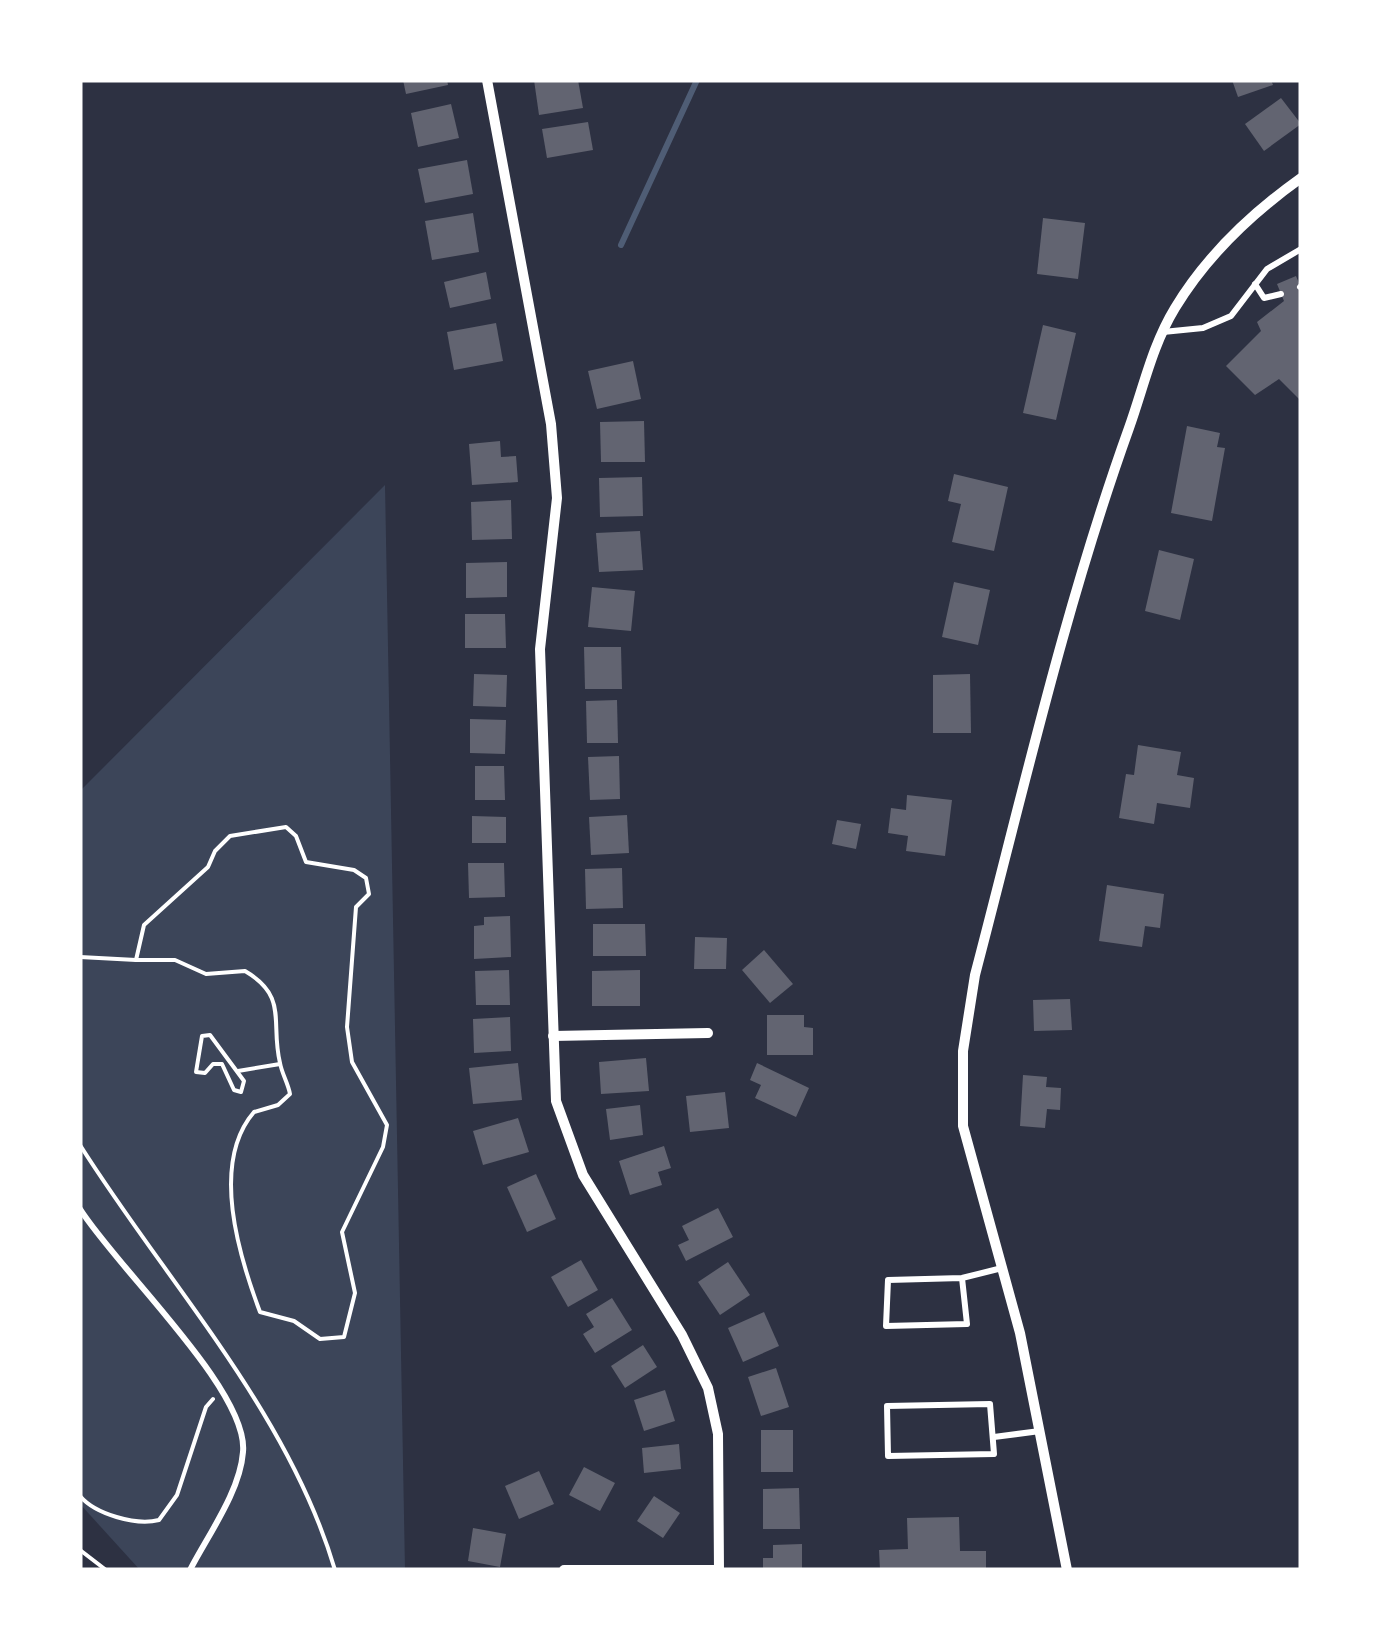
<svg xmlns="http://www.w3.org/2000/svg" width="1381" height="1650" viewBox="0 0 1381 1650" font-family="Commissioner,sans-serif">
<style>
.green{fill:#3c4559}
.lines{fill:none;stroke-linecap:round;stroke-linejoin:round}
.stream{stroke:#4f5d75;stroke-width:6}
.building{fill:#626471}
.path{stroke:#fff;stroke-width:4}
.service{stroke:#fff;stroke-width:6}
.minor{stroke:#fff;stroke-width:10}
</style>
<rect width="100%" height="100%" fill="#2d3142"/>
<path class="green" d="M385 485 405 1570H140L80 1504V791Z"/>
<g class="lines">
<path class="stream" d="M621 245 697 80"/>
</g>
<g class="building">
<path d="M403 80H447L448 85 406 94Z"/>
<path d="M534 80H578L583 108 539 115Z"/>
<path d="M1232 80H1271L1273 85 1238 97Z"/>
<path d="M1281 98 1301 124 1264 151 1245 124Z"/>
<path d="M451 104 459 138 418 147 411 113Z"/>
<path d="M588 122 593 150 547 158 542 129Z"/>
<path d="M467 160 473 194 425 203 418 169Z"/>
<path d="M473 213 479 252 432 260 425 221Z"/>
<path d="M1043 218 1085 223 1078 279 1037 274Z"/>
<path d="M486 272 491 299 450 308 444 282Z"/>
<path d="M1296 276 1301 288V401L1279 379 1255 395 1226 366 1261 331 1257 322 1284 301 1277 284Z"/>
<path d="M496 323 503 361 454 370 447 332Z"/>
<path d="M1043 325 1076 333 1056 420 1023 413Z"/>
<path d="M633 361 641 399 597 409 588 371Z"/>
<path d="M644 421 645 462H601L600 422Z"/>
<path d="M1187 426 1220 433 1217 447 1225 448 1212 521 1171 513Z"/>
<path d="M500 441 501 457 516 456 518 482 472 485 469 444Z"/>
<path d="M954 474 1008 487 994 551 952 542 961 504 948 501Z"/>
<path d="M642 477 643 516 600 517 599 478Z"/>
<path d="M511 500 512 539 472 540 471 502Z"/>
<path d="M640 531 643 570 599 572 596 533Z"/>
<path d="M1159 550 1194 559 1180 620 1145 611Z"/>
<path d="M507 562V597L466 598V563Z"/>
<path d="M954 582 990 590 978 645 942 637Z"/>
<path d="M592 587 635 591 631 631 588 627Z"/>
<path d="M465 614H505L506 648H465Z"/>
<path d="M584 647H621L622 689H585Z"/>
<path d="M474 674 507 675 506 707 473 706Z"/>
<path d="M970 674 971 733H933V675Z"/>
<path d="M617 700 618 743H587L586 701Z"/>
<path d="M470 719 506 720 505 754 470 753Z"/>
<path d="M1138 745 1181 752 1177 775 1194 778 1190 808 1157 803 1154 824 1119 818 1126 774 1134 775Z"/>
<path d="M619 756 620 799 590 800 588 757Z"/>
<path d="M475 766H504L505 800H475Z"/>
<path d="M907 795 952 800 945 856 906 851 908 836 888 833 891 808 906 810Z"/>
<path d="M627 815 629 853 591 855 589 817Z"/>
<path d="M472 816 506 817V843H472Z"/>
<path d="M837 820 861 824 856 849 832 844Z"/>
<path d="M468 863H504L505 897 469 898Z"/>
<path d="M622 868 623 908 586 909 585 869Z"/>
<path d="M1107 885 1164 894 1160 928 1145 926 1142 947 1099 941Z"/>
<path d="M510 916 511 957 474 959V926L484 925V917Z"/>
<path d="M593 924H645L646 956H593Z"/>
<path d="M695 937 727 938 726 969H694Z"/>
<path d="M764 950 793 984 770 1003 742 970Z"/>
<path d="M509 970 510 1005H476L475 971Z"/>
<path d="M640 970V1006H592V971Z"/>
<path d="M1070 999 1072 1030 1034 1031 1033 1000Z"/>
<path d="M767 1015H804V1027L813 1028V1055H767Z"/>
<path d="M510 1017 511 1051 474 1053 473 1019Z"/>
<path d="M646 1058 649 1091 601 1094 599 1062Z"/>
<path d="M518 1063 522 1100 473 1104 469 1068Z"/>
<path d="M757 1063 809 1088 796 1117 755 1098 761 1085 750 1080Z"/>
<path d="M1023 1075 1047 1077 1046 1087 1061 1088 1060 1110 1047 1109 1045 1128 1020 1126Z"/>
<path d="M725 1092 729 1128 690 1132 686 1096Z"/>
<path d="M640 1105 643 1135 610 1140 606 1109Z"/>
<path d="M518 1118 529 1152 483 1165 473 1131Z"/>
<path d="M664 1146 671 1168 658 1172 662 1185 630 1195 619 1161Z"/>
<path d="M536 1174 556 1219 527 1232 507 1187Z"/>
<path d="M718 1208 733 1237 686 1261 678 1245 689 1240 682 1226Z"/>
<path d="M581 1260 598 1290 568 1307 551 1277Z"/>
<path d="M728 1262 750 1295 720 1315 698 1282Z"/>
<path d="M612 1298 632 1330 595 1353 583 1334 594 1327 586 1314Z"/>
<path d="M764 1312 779 1346 743 1362 728 1328Z"/>
<path d="M643 1345 657 1367 625 1388 611 1366Z"/>
<path d="M776 1368 789 1407 761 1416 748 1377Z"/>
<path d="M665 1390 675 1421 644 1431 634 1400Z"/>
<rect x="761" y="1430" width="32" height="42"/>
<path d="M679 1444 681 1469 644 1473 642 1448Z"/>
<path d="M584 1467 615 1483 600 1511 569 1495Z"/>
<path d="M539 1471 554 1504 519 1519 505 1486Z"/>
<path d="M799 1488 800 1529H763V1489Z"/>
<path d="M654 1496 680 1513 663 1538 637 1521Z"/>
<path d="M959 1517 960 1551H986V1570H880L879 1550 908 1549 907 1518Z"/>
<path d="M473 1528 506 1534 500 1567 468 1561Z"/>
<path d="M802 1544V1570H763V1558H773V1545Z"/>
</g>
<g class="lines">
<g class="path">
<path d="M286 827 296 836 306 862 354 870 366 878 369 894 356 907 347 1027 352 1062 387 1125 383 1147 342 1232 355 1293 344 1337 320 1339 294 1321 260 1312C239 1256 210 1163 254 1112L278 1105 290 1094C288 1083 282 1074 280 1063 270 1022 289 997 245 971L206 974 175 960H136L144 925 208 867 215 851 230 836Z"/>
<path d="M80 957 136 960"/>
<path d="M210 1035 244 1081 241 1092 234 1090 222 1064H213L205 1073 196 1072 202 1036Z"/>
<path d="M238 1071 280 1064"/>
<path d="M80 1145C167 1283 288 1411 335 1570"/>
<path d="M80 1496C95 1514 136 1526 159 1520L177 1495 206 1407 213 1399"/>
<path d="M80 1550 106 1570"/>
</g>
<g class="service">
<path d="M1255 284 1264 298 1281 294"/>
<path d="M1300 287 1301 286"/>
<path d="M1163 332 1203 328 1231 316 1267 269 1301 249"/>
<path d="M80 1209C117 1268 249 1391 243 1452 240 1492 208 1535 190 1570"/>
<path d="M962 1278 967 1324 886 1326 888 1280 962 1278 1002 1268"/>
<path d="M990 1404 994 1454 888 1456 887 1406Z"/>
<path d="M994 1437 1040 1431"/>
</g>
<g class="minor">
<path d="M487 80 551 424 557 498 540 649 556 1101 583 1175 682 1335 708 1388 718 1434 719 1570"/>
<path d="M553 1036 708 1033"/>
<path d="M564 1570H714"/>
<path d="M1067 1570 1020 1333 963 1126V1051L975 975C1023 792 1065 606 1129 428 1144 386 1152 346 1175 308 1207 255 1252 213 1301 178"/>
</g>
</g>
<rect width="1381" height="1650" fill="none" stroke="#ffffff" stroke-width="165"/>
</svg>
